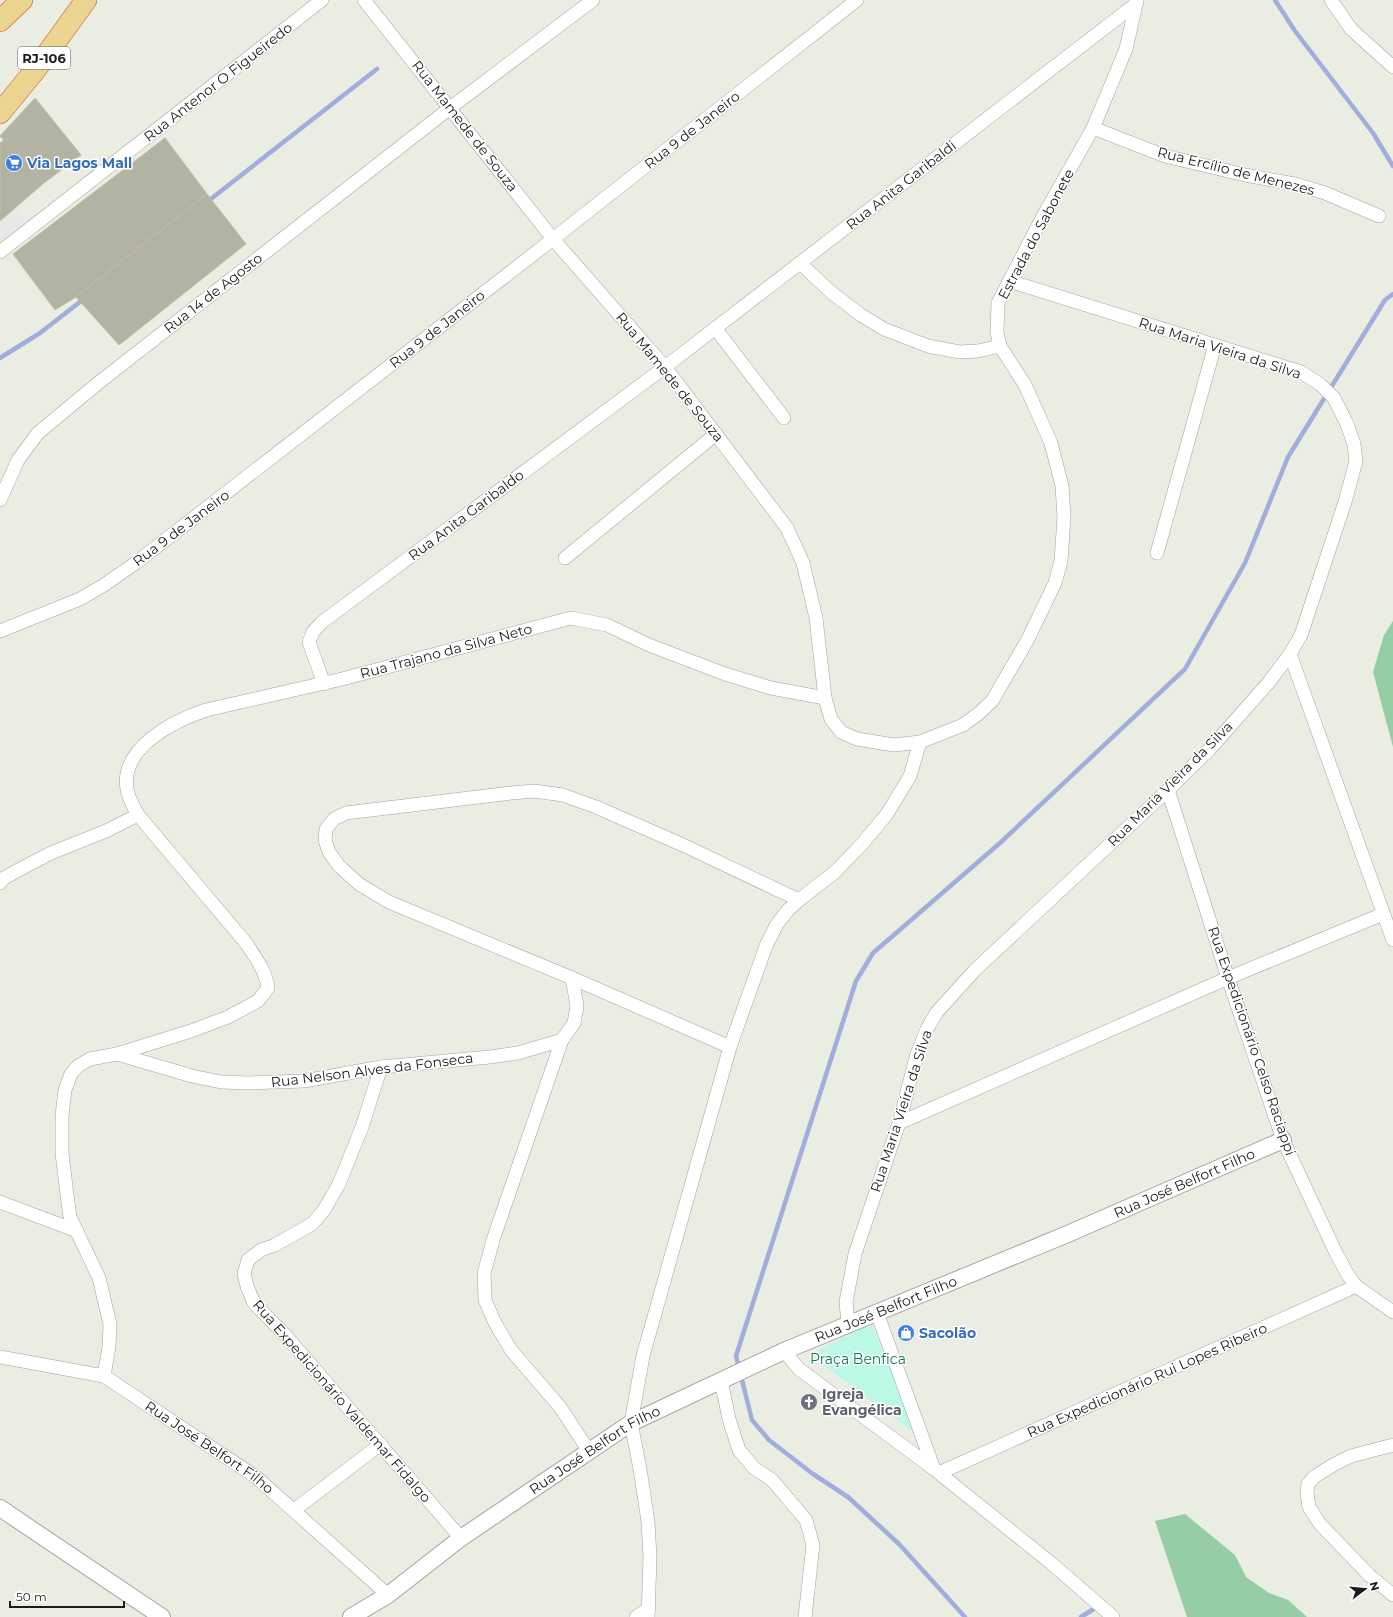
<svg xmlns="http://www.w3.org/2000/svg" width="1393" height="1617" viewBox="0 0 1393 1617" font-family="Montserrat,sans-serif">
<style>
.forest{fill:#95cda5}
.park{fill:#bcf9e4}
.parking{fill:#e8e8e8}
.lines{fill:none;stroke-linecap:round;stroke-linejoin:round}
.stream{stroke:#a1addb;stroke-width:4.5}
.building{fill:#b3b3a4;stroke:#bebfa4}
.minor-casing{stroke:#a3a3a3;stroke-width:14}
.tertiary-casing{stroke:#a3a3a3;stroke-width:18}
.trunk-casing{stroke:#d64c23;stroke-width:22}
.minor{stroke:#fff;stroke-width:13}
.tertiary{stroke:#fff;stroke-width:16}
.trunk{stroke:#ead490;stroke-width:21}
.labels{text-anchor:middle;stroke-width:3;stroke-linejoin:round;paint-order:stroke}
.shield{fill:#fff;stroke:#606060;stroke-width:1}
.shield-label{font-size:13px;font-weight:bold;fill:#1c1c1c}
.street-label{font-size:14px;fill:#1c1c1c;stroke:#fff}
.shop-label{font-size:14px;font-weight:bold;fill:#366cbe;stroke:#fff;text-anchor:start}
.park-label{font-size:14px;fill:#0b7852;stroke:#fff}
.worship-label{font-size:14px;font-weight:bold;fill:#5b616d;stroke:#fff;text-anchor:start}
</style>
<rect width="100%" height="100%" fill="#eaede1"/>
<g class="forest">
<path d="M1393 621V747L1373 672 1384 635Z"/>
<path d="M1185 1514 1235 1555 1246 1577 1269 1593 1288 1600 1307 1617H1187L1155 1521Z"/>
</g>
<path class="park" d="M871 1323 920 1437 810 1355Z"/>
<path class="parking" d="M15 208 25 222 0 242V221Z"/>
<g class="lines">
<g class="stream">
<path d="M1275 0 1295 31 1373 133 1393 166"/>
<path d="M207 202 377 69"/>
<path d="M0 358 40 333 85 298"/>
<path d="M965 1617 899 1544 848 1497 813 1474 769 1440 752 1420 736 1356 856 981 873 953 1000 843 1185 669 1245 563 1288 457 1385 300 1393 294"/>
<path d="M1081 1617 1097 1607"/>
</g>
</g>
<g class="building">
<path d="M35 98 81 155 44 183 0 136Z"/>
<path d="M6 138 44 183 0 221V143Z"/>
<path d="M165 138 207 194 76 297 55 310 13 254Z"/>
<path d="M207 194 246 244 119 345 76 297Z"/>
</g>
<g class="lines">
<g class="minor-casing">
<g id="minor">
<path d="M364 0 553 239 665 367 787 528 803 563 816 618 825 698 831 719 841 732 857 739 894 745 920 742 963 725 978 714 992 701 1027 641 1055 583 1061 561 1064 517 1062 486 1051 443 1025 385 1000 346 997 332 998 303 1041 220 1093 128 1126 49 1137 0"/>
<path d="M1331 0 1351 29 1393 67"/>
<path d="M1093 128 1165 156 1245 175 1295 184 1325 193 1379 216"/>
<path d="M0 252 322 0"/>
<path d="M800 263 832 293 861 315 884 329 928 346 960 352 978 351 1000 346"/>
<path d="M715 328 784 418"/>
<path d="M0 500 18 460 38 433 97 384 450 108 593 0"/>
<path d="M1157 553 1215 345"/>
<path d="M565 558 716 434"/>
<path d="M0 631 80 599 104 585 137 562 553 239 857 0"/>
<path d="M1290 654 1393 940"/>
<path d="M324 684 309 642 313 632 321 623 665 367 1137 3"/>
<path d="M1168 790 1228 978 1283 1140 1337 1255 1348 1275 1356 1286 1393 1312"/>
<path d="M0 883 4 878 24 867 51 853 106 831 138 815"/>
<path d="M562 1040 494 1237 484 1273 485 1300 495 1323 511 1350 560 1407 589 1451"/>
<path d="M730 1047 572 978 389 902 359 884 339 866 329 852 325 840 326 829 334 819 346 813 511 793 534 791 563 795 596 807 683 845 799 900"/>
<path d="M117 1054 191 1031 228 1017 258 1001 268 988C266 971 255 957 246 943L138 815C134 807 128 798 127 789 120 748 173 721 206 710L342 679 571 618 607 625 649 645 725 674 771 688 825 698"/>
<path d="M381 1067 362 1127 339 1184 324 1210 312 1224 275 1245 261 1250 248 1260 244 1274 247 1286 254 1303 286 1336 461 1538"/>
<path d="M899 1123 1228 978 1383 914"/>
<path d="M0 1202 77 1231"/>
<path d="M877 1313 934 1469"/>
<path d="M848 1324 846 1302 855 1254 899 1123 917 1054 927 1029 937 1012 975 970 1168 790 1209 750 1269 682 1290 654 1301 635 1345 502 1356 461 1354 444 1347 424 1334 398 1321 385 1301 372 1009 281"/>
<path d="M784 1351 799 1369 934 1469 1051 1563 1113 1617"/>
<path id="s1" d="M0 1357 104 1376 256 1477 388 1595"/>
<path d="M104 1376 109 1347 110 1324 99 1278 70 1217 67 1195 62 1153V1116L65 1090 71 1074 78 1066 90 1059 117 1054 192 1076 221 1082 248 1083 304 1081 381 1067 490 1057 518 1053 562 1040 574 1023 577 1006 572 978"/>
<path d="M721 1380 729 1419 739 1450 754 1468 772 1480 806 1520 813 1545 805 1617"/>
<path d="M1393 1445 1351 1456 1333 1465 1314 1477 1308 1484 1307 1493 1309 1507 1320 1524 1369 1575 1393 1595"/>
<path d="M939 1473 1356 1286"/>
<path d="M294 1510 381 1444"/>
<path d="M636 1617 649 1608"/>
<path d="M648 1617 650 1557 648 1522 640 1469 631 1423 643 1356 730 1047 766 946 777 924 788 910 799 900 835 872 862 844 887 814 910 776 920 742"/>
</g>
</g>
<g class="tertiary-casing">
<g id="tertiary">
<path d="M0 1508 162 1617"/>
<path id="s2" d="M351 1617 388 1595 461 1538 631 1423 784 1351 1070 1233 1283 1140"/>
</g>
</g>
<g class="trunk-casing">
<g id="trunk">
<path d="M0 21 22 0"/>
<path d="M0 113 36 69 86 0"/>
</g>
</g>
<use href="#minor" class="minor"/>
<use href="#tertiary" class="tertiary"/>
<use href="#trunk" class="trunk"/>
</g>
<defs>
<g id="supermarket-disc" transform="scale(0.9)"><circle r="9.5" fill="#3f7fe0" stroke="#fff"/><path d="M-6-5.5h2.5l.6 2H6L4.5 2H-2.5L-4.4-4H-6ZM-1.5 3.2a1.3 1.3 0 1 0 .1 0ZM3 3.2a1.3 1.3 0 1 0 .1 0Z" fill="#fff"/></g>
<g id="shop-disc" transform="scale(0.9)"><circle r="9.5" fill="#3f7fe0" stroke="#fff"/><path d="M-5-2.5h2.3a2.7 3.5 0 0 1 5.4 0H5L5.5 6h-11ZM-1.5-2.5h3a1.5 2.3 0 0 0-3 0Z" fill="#fff"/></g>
<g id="church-disc" transform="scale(0.9)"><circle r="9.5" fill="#6b7280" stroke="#fff"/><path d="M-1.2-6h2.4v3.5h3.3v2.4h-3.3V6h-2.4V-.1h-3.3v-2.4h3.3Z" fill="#fff"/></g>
</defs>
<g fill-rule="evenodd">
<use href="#supermarket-disc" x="14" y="163"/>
<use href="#shop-disc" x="906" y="1333"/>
<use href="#church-disc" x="809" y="1402"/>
</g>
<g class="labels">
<rect class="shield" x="18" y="47" width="52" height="22" rx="3"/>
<g class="shield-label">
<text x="44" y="63">RJ-106</text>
</g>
<g class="street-label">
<text transform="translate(218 82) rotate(-38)" y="5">Rua Antenor O Figueiredo</text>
<text transform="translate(465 126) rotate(52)" y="5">Rua Mamede de Souza</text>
<text transform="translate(692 130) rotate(-38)" y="5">Rua 9 de Janeiro</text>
<text transform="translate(1236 171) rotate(14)" y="5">Rua Ercílio de Menezes</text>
<text transform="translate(901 185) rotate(-38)" y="5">Rua Anita Garibaldi</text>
<text transform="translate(1036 234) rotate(-62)" y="5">Estrada do Sabonete</text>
<text transform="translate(213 293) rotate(-38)" y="5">Rua 14 de Agosto</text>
<text transform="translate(437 329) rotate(-38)" y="5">Rua 9 de Janeiro</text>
<text transform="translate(1220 348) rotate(18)" y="5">Rua Maria Vieira da Silva</text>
<text transform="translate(670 377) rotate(51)" y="5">Rua Mamede de Souza</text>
<text transform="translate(466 515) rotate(-37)" y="5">Rua Anita Garibaldo</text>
<text transform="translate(181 528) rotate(-37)" y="5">Rua 9 de Janeiro</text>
<text transform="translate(446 651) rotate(-15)" y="5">Rua Trajano da Silva Neto</text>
<text transform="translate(1170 784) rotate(-45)" y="5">Rua Maria Vieira da Silva</text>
<text transform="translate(1252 1041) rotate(71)" y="5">Rua Expedicionário Celso Raciappi</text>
<text transform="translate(372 1070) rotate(-7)" y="5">Rua Nelson Alves da Fonseca</text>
<text transform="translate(901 1111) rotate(-72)" y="5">Rua Maria Vieira da Silva</text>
<text dy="5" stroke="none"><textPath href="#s2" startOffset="944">Rua José Belfort Filho</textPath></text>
<text dy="5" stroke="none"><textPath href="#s2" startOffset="620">Rua José Belfort Filho</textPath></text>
<text transform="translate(1147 1380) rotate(-24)" y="5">Rua Expedicionário Rui Lopes Ribeiro</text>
<text transform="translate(342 1401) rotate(49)" y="5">Rua Expedicionário Valdemar Fidalgo</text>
<text dy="5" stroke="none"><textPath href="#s1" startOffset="233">Rua José Belfort Filho</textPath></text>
<text dy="5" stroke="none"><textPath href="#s2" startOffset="296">Rua José Belfort Filho</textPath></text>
</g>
<g class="shop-label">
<text x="27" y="168">Via Lagos Mall</text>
<text x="919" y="1338">Sacolão</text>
</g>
<g class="park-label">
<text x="858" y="1364">Praça Benfica</text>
</g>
<g class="worship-label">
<text x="822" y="1399">Igreja<tspan x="822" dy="16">Evangélica</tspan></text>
</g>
</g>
<g transform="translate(1365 1589) rotate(74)" stroke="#ffffff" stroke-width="3" paint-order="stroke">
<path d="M0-3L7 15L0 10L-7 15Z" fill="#1c1c1c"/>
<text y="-6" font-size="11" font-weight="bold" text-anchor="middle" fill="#1c1c1c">N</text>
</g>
<path d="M10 1601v6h114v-6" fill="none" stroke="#1c1c1c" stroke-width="2"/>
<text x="16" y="1601" font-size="12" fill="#1c1c1c" stroke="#ffffff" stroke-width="3" paint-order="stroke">50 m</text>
</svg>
